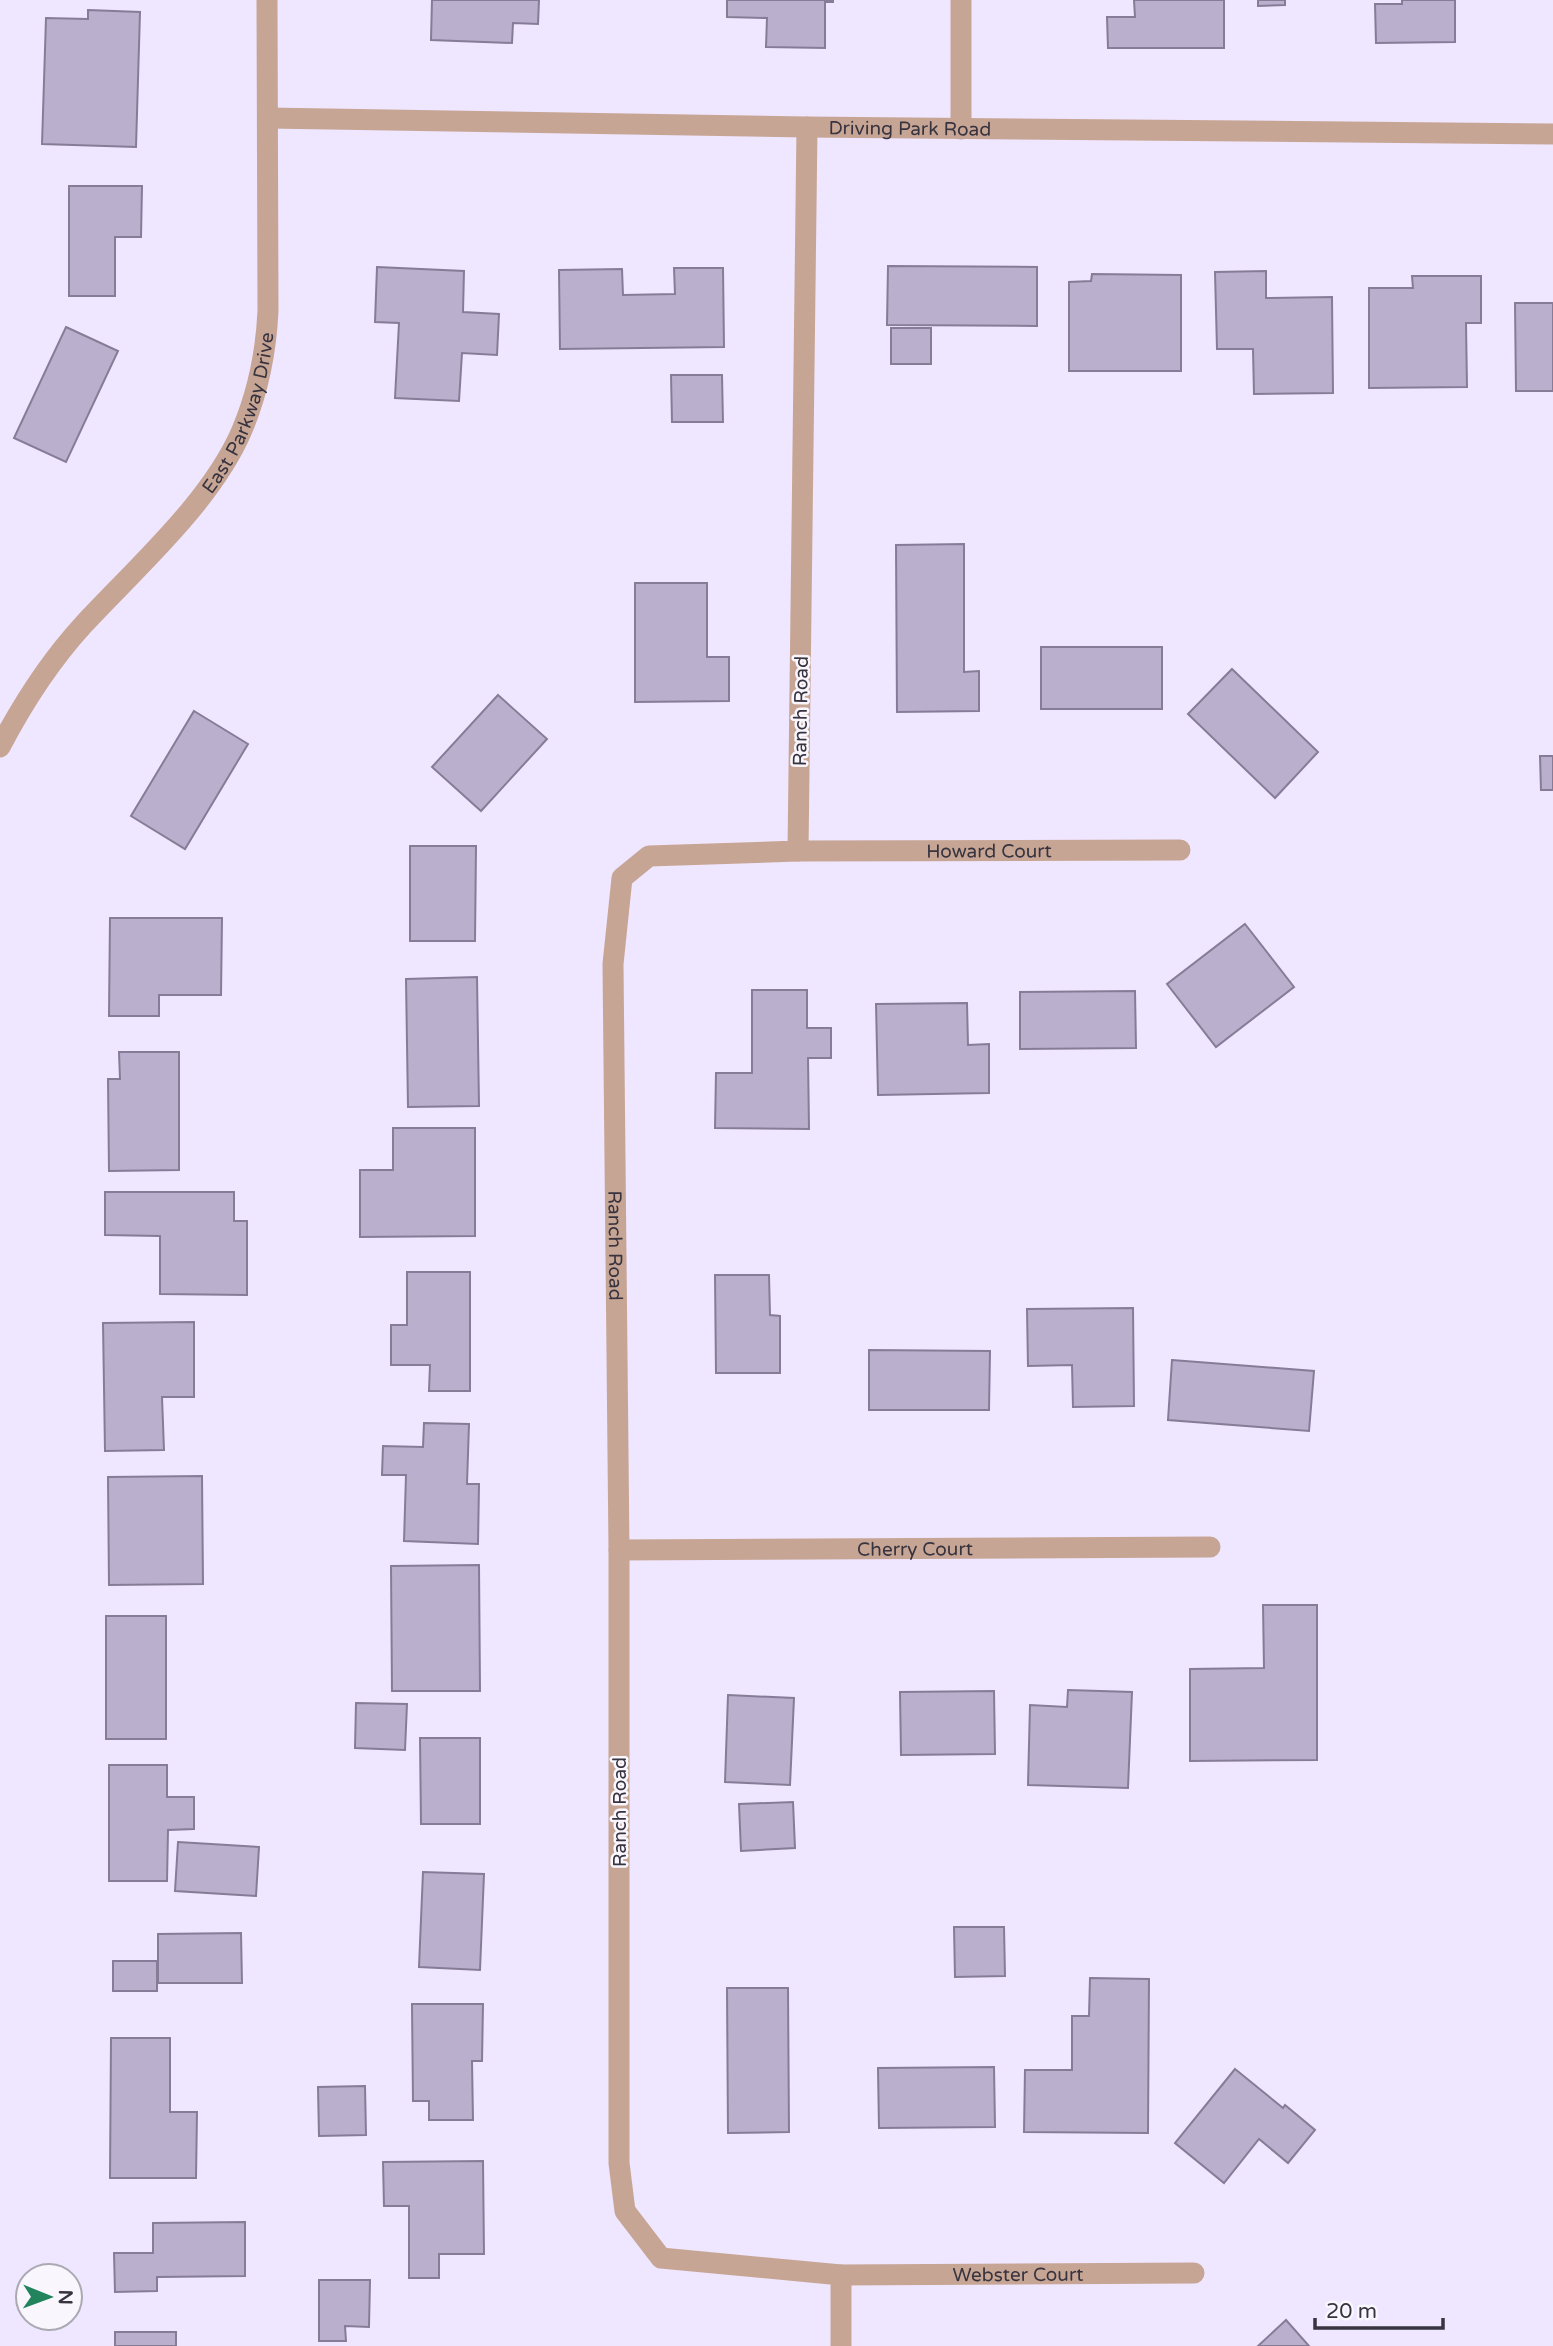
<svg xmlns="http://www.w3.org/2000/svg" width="1553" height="2346" viewBox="0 0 1553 2346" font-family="'Varela Round',sans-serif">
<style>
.building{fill:#baafcd;stroke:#877c98;stroke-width:2}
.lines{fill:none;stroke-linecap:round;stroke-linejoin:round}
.minor{stroke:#c7a594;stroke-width:21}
.labels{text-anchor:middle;stroke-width:5;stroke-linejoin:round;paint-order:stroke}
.street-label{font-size:19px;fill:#37333f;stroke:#f9f7fd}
</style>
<rect width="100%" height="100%" fill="#efe6ff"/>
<g class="building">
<path d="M432 0H539L538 24 513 23 512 43 431 40Z"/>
<path d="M727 0H833V2H825V48L766 47 767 18 727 17Z"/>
<path d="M1134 0H1224V48H1108L1107 17H1135Z"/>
<path d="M1258 0H1285V5L1258 6Z"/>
<path d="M1402 0H1455V42L1376 43 1375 4H1402Z"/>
<path d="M88 10 140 12 136 147 42 144 46 18 88 19Z"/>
<path d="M69 186H142L141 237H115V296H69Z"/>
<path d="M888 266 1037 267V326L887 325Z"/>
<path d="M377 267 464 271 463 312 499 314 497 355 462 353 459 401 395 398 399 323 375 322Z"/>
<path d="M674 268H723L724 347 560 349 559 270 622 269 623 295 675 294Z"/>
<path d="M1266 271V298L1332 297 1333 393 1254 394 1253 349H1217L1215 272Z"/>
<path d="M1092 274 1181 275V371H1069V282L1091 281Z"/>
<path d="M1412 276H1481V323H1466L1467 387 1369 388V288H1413Z"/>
<path d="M1515 303H1553V391H1516Z"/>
<path d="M66 327 118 351 66 462 14 438Z"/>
<rect x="891" y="328" width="40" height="36"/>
<path d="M671 375H722L723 422H672Z"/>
<path d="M964 544V672L979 671V711L897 712 896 545Z"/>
<path d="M635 583H707V657H729V701L635 702Z"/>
<rect x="1041" y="647" width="121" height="62"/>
<path d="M1232 669 1318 752 1275 798 1188 714Z"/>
<path d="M498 695 547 739 481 811 432 767Z"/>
<path d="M194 711 248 744 185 849 131 816Z"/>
<path d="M1540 756H1553V790H1541Z"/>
<path d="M410 846H476L475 941H410Z"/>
<path d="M110 918H222L221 995H159V1016H109Z"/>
<path d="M1245 924 1294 987 1216 1047 1167 984Z"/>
<path d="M477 977 479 1106 408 1107 406 979Z"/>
<path d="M752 990H807V1028H831V1058H808L809 1129 715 1128 716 1073H752Z"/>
<path d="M1135 991 1136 1048 1020 1049V992Z"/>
<path d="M967 1003 968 1045 989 1044V1093L878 1095 876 1004Z"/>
<path d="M119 1052H179V1170L109 1171 108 1079H120Z"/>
<path d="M393 1128H475V1236L360 1237V1170H393Z"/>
<path d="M105 1192H234V1221H247V1295L160 1294V1236L105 1235Z"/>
<path d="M407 1272H470V1391H429L430 1365H391V1325H407Z"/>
<path d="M715 1275H769L770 1315 780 1316V1373H716Z"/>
<path d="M1133 1308 1134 1406 1073 1407 1072 1365 1028 1366 1027 1309Z"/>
<path d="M194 1322V1397H162L164 1450 105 1451 103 1323Z"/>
<path d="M869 1350 990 1351 989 1410H869Z"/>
<path d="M1172 1360 1314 1371 1309 1431 1168 1420Z"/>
<path d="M424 1423 469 1424 467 1484H479L478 1544 404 1541 406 1475H382L383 1446 423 1447Z"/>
<path d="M202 1476 203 1584 109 1585 108 1477Z"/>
<path d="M479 1565 480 1691H392L391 1566Z"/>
<path d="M1263 1605H1317V1760L1190 1761V1669L1264 1668Z"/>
<rect x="106" y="1616" width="60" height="123"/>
<path d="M1068 1690 1132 1692 1128 1788 1028 1785 1030 1705 1067 1707Z"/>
<path d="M994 1691 995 1754 901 1755 900 1692Z"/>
<path d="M728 1695 794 1698 790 1785 725 1782Z"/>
<path d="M356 1703 407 1704 405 1750 355 1748Z"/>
<path d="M420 1738H480V1824H421Z"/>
<path d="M109 1765H167V1797H194V1829L168 1830 167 1881H109Z"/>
<path d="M793 1802 795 1848 741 1851 739 1804Z"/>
<path d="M178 1842 259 1847 256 1896 175 1891Z"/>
<path d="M423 1872 484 1874 480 1970 419 1967Z"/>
<path d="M954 1927H1004L1005 1976 955 1977Z"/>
<path d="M241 1933 242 1983H158V1934Z"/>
<rect x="113" y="1961" width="44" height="30"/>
<path d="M1090 1978 1149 1979 1148 2133 1024 2132 1025 2070H1072V2016H1089Z"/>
<path d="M727 1988H788L789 2132 728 2133Z"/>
<path d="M412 2004H483L482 2061H472L473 2120H429V2101H413Z"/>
<path d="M111 2038H170V2112H197L196 2178H110Z"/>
<path d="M994 2067 995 2127 879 2128 878 2068Z"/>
<path d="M1235 2069 1283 2108 1285 2105 1315 2130 1288 2163 1259 2139 1224 2183 1175 2143Z"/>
<path d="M365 2086 366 2135 319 2136 318 2087Z"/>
<path d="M483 2161 484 2254H439V2278H409V2206H384L383 2162Z"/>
<path d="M245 2222V2276L157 2277V2291L115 2292 114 2253H153V2223Z"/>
<path d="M319 2280H370L369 2327 345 2326 346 2341H319Z"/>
<path d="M1286 2320 1309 2346H1258Z"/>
<rect x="115" y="2332" width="61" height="14"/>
</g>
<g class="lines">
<g class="minor">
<path d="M961 0V129"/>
<path id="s1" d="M268 118 807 127 1553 134"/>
<path id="s2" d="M807 127 798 851 649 856 622 878 613 964 619 1550V2163L625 2211 661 2258 841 2275V2346"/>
<path id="s3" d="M0 747C23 703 50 661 84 624 136 568 212 501 242 430 258 392 266 353 268 311L267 0"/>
<path id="s4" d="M798 851 1180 850"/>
<path id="s5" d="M619 1550 1210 1547"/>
<path id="s6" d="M841 2275 1194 2273"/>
</g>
</g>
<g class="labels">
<g class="street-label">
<text dy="7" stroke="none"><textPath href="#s1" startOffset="642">Driving Park Road</textPath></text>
<text dy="7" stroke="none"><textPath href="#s3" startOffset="416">East Parkway Drive</textPath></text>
<text transform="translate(800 711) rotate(-89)" y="7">Ranch Road</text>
<text dy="7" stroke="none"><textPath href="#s4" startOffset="191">Howard Court</textPath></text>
<text dy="7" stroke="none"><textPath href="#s2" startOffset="1276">Ranch Road</textPath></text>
<text dy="7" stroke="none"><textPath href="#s5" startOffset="296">Cherry Court</textPath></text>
<text transform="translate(619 1812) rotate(-90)" y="7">Ranch Road</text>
<text dy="7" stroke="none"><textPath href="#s6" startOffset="177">Webster Court</textPath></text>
</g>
</g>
<g transform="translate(49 2297) rotate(91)"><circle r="33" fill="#f9f7fd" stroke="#aba9b1" stroke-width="2"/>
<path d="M0-5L12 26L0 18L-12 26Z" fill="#22845d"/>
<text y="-10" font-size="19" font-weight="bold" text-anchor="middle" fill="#37333f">N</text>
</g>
<path d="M1315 2318v10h128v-10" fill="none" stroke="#37333f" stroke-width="3.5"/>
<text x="1326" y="2318" font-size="21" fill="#37333f" stroke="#f9f7fd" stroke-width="5" paint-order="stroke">20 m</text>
</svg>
